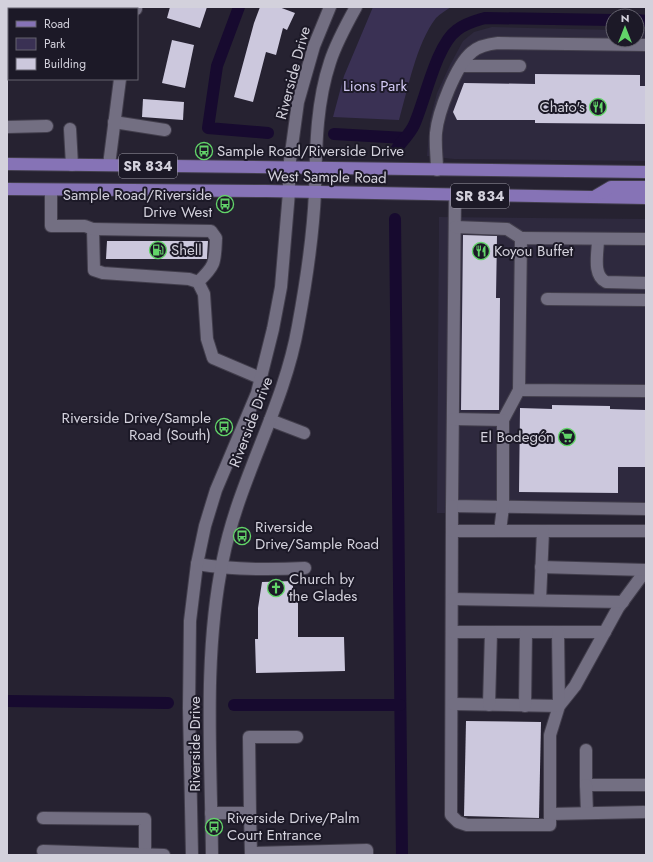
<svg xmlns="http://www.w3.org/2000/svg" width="653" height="862" viewBox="0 0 653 862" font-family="Jost,sans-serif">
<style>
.built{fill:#2e293e}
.green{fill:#3a3154}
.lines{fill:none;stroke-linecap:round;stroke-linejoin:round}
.canal{stroke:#170a2f;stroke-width:12}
.building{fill:#ccc8dd}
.minor-casing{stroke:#423e4c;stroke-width:14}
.major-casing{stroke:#423e4c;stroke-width:14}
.minor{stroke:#736f82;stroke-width:12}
.major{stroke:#8673b6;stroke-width:12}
.labels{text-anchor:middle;stroke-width:4;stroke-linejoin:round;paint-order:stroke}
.shield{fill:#1c1927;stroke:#9c9aa6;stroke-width:1}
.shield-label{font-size:14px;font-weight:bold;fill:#d3d1dc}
.street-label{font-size:15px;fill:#d3d1dc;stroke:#1c1927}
.park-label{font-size:15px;fill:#d2c9f4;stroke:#1c1927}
.poi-label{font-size:15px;fill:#d3d1dc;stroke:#1c1927;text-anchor:start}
</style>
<rect width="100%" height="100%" fill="#262231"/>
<g class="built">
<path d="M492 27 613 30V40H637V30H646V161L454 159 427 156 430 120 437 93 450 65 463 41 474 32Z"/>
<path d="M439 217 646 219V515L437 513Z"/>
</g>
<path class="green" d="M373 7H451C446 10 440 14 436 18 416 44 408 89 399 120L333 117 344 76Z"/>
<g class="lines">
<g class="canal">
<path d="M239 7 217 66 208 128 268 133"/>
<path d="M637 20 646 21"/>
<path d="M334 134 405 138"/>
<path d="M396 150C401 142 410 134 414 125 425 101 436 45 457 30 466 23 475 21 485 18L613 20"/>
<path d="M395 219 402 855"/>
<path d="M7 701 168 703"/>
<path d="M234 705H400"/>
</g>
</g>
<g class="building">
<path d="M170 7H207L200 28 167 18Z"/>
<path d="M260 7H279L295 13 287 30 283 28 276 55 266 52 253 102 234 97 254 23Z"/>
<path d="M172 40 194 45 185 88 162 83Z"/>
<path d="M535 74 640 75V86H646V124L535 123V120H457L453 112 464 83 535 84Z"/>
<path d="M143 99 184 102 183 120 142 117Z"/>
<path d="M463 235 497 236 496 298H500L499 410H461Z"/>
<path d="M107 241H208L207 257V259H106Z"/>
<path d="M552 405 610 406V409L646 410V467H618V493L519 492 520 408 552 409Z"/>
<path d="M293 581V593H298V637H344L345 671 256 673 255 639H258V608L262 582Z"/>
<path d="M466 721 541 722 539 818 464 816Z"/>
</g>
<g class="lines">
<g class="minor-casing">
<g id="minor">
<path d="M136 9V7"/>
<path d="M461 66H520"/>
<path d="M114 122 165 130"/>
<path d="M7 127 47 126"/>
<path d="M70 129 72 165"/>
<path d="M109 165 120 79"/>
<path d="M437 170C437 158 435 145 436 133 438 112 456 65 472 52 479 46 488 44 498 43L646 45"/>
<path d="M51 190V226H85L93 229 94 270 103 273 189 279 198 282 204 294 207 339 213 358 260 378"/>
<path d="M455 196 452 506 646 509"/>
<path d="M455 227 507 229 521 238"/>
<path d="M93 229 211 231 216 238C215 262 216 265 198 282"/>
<path d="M598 239C598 253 592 275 606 282L646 283"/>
<path d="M646 239 521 238 519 390 646 391"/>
<path d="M547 299 646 300"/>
<path d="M453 419 503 420 519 390"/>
<path d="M270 420 304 433"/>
<path d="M452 506 451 815 458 822 467 825H550V735L559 706 575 686 618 608 646 570"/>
<path d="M452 531H500L503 507V420"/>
<path d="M500 531H646"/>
<path d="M197 564C233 570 268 570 305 568"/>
<path d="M541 567 646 570"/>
<path d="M452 599 623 602"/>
<path d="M540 600 543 531"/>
<path d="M452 632H605"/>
<path d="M453 704 559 706 558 632"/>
<path d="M489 705 491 632"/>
<path d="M525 706 526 632"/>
<path d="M586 750V785H646"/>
<path d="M586 785 587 813"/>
<path d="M211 813H250L251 855"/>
<path d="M250 813 249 737H297"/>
<path d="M550 814 644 812"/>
<path d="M43 818 145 819V855"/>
<path d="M43 851 164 855"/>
<path d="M251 853 367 850V855"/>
<path d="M192 855 189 708 190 621 197 564 205 526 216 490 257 393 273 329 281 287 289 192V168L298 102 314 46 330 7"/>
<path d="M212 855C211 757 203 655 223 559 239 478 284 407 298 326 306 283 313 237 315 192 316 149 316 104 330 62 336 43 346 25 356 7"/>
</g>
</g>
<g class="major-casing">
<g id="major">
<path d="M7 164 646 172"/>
<path d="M7 189 266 191 646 198"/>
<path d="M594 197 611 187H646"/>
</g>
</g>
<use href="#minor" class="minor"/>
<use href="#major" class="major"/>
</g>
<defs>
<g id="restaurant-ring" transform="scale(0.9)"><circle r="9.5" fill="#1c1927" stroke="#62d469" stroke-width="1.5"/><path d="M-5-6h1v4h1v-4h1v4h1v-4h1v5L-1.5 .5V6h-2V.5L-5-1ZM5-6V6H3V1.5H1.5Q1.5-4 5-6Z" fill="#62d469"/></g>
<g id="bus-ring" transform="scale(0.9)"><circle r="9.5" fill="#1c1927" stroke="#62d469" stroke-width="1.5"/><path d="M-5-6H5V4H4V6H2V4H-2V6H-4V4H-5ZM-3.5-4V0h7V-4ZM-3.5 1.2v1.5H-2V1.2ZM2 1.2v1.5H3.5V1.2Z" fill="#62d469"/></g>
<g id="fuel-ring" transform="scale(0.9)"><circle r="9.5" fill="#1c1927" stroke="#62d469" stroke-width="1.5"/><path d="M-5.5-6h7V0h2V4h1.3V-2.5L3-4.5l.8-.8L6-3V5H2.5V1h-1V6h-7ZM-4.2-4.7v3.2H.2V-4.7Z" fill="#62d469"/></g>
<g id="supermarket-ring" transform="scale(0.9)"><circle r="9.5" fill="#1c1927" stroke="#62d469" stroke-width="1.5"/><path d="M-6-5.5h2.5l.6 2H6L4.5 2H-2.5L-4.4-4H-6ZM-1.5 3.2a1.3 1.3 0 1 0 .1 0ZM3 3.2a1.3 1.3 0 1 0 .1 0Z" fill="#62d469"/></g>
<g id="church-ring" transform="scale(0.9)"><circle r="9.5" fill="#1c1927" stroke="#62d469" stroke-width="1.5"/><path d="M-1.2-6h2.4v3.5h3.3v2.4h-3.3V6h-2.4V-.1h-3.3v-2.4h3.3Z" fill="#62d469"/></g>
</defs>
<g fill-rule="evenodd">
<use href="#restaurant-ring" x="598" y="107"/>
<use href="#bus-ring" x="204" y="151"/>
<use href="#bus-ring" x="225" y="204"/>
<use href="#fuel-ring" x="158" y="250"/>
<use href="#restaurant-ring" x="481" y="251"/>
<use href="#bus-ring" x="224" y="427"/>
<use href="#supermarket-ring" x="567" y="437"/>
<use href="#bus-ring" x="242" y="536"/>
<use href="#church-ring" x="276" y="588"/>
<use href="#bus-ring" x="214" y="827"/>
</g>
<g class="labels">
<g class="shield">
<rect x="119" y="154" width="58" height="24" rx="3"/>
<rect x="451" y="184" width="58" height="24" rx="3"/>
</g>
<g class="shield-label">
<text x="148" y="171">SR 834</text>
<text x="480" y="201">SR 834</text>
</g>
<g class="street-label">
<text transform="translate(293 73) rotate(-75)" y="5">Riverside Drive</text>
<text transform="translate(327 177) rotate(1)" y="5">West Sample Road</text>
<text transform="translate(251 422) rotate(-69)" y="5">Riverside Drive</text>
<text transform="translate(195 744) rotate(-90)" y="5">Riverside Drive</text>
</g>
<g class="park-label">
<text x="375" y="91">Lions Park</text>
</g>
<g class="poi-label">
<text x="585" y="112" text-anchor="end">Chato's</text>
<text x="217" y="156">Sample Road/Riverside Drive</text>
<text x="212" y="200" text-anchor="end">Sample Road/Riverside<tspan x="212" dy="17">Drive West</tspan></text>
<text x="171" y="255">Shell</text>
<text x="494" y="256">Koyou Buffet</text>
<text x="211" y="423" text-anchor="end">Riverside Drive/Sample<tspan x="211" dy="17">Road (South)</tspan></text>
<text x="554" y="442" text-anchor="end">El Bodegón</text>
<text x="255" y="532">Riverside<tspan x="255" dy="17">Drive/Sample Road</tspan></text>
<text x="289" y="584">Church by<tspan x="289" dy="17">the Glades</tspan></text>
<text x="227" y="823">Riverside Drive/Palm<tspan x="227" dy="17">Court Entrance</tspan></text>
</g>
</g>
<rect width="653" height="862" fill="none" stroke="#d3d1dc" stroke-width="16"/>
<rect x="8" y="8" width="130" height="72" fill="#1c1927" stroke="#65636f"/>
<rect x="16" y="21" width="20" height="6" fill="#8673b6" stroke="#65636f"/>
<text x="44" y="28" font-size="12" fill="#d3d1dc">Road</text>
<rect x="16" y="38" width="20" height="12" fill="#3a3154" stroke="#65636f"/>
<text x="44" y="48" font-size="12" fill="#d3d1dc">Park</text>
<rect x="16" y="58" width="20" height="12" fill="#ccc8dd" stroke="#65636f"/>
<text x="44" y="68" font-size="12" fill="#d3d1dc">Building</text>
<g transform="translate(625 28)"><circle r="19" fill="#1c1927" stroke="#65636f"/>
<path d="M0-3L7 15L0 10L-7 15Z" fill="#62d469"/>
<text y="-6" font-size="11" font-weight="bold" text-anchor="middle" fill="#d3d1dc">N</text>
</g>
</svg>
